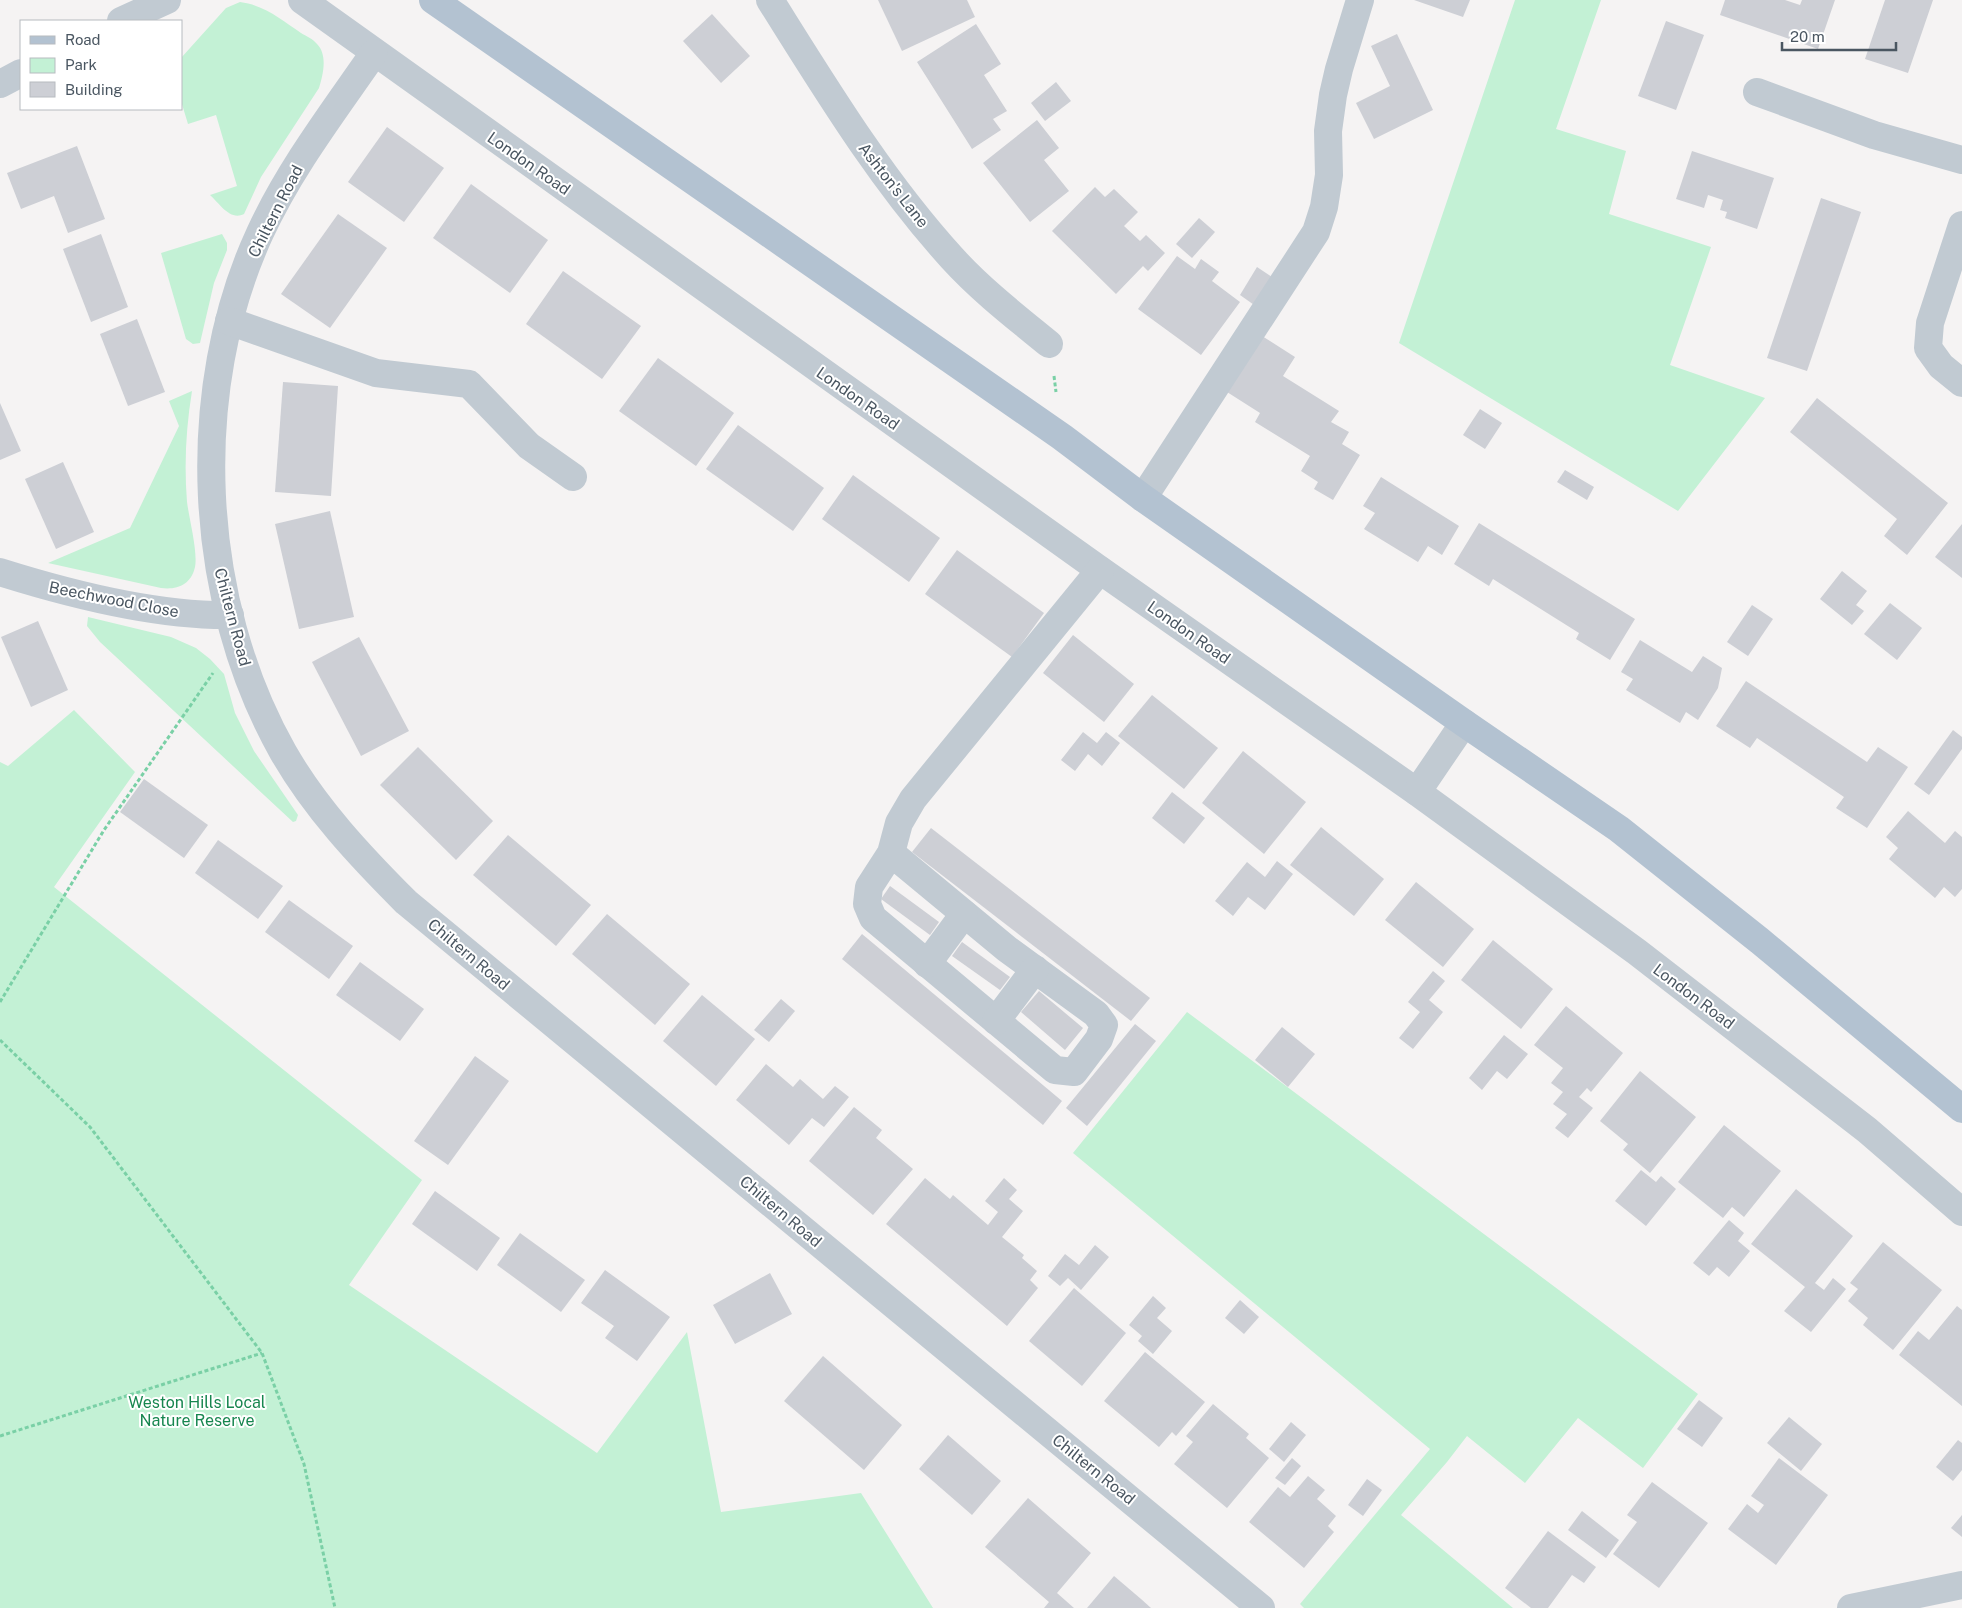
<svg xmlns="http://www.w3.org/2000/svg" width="1962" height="1608" viewBox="0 0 1962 1608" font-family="'Public Sans',sans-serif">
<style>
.green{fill:#c3f1d5}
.building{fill:#cdcfd5}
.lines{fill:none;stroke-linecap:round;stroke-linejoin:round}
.path{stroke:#7ad0a6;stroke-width:3;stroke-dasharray:4 2.5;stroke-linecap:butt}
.minor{stroke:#c1cad2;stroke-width:28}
.major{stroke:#b3c2d1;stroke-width:28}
.labels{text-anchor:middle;stroke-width:4;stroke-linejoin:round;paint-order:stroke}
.street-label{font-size:16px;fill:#4a5661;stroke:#fff}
.park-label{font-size:16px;fill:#17864f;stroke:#fff}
</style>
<rect width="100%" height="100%" fill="#f5f3f3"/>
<g class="green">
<path d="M1515 0H1601L1556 129 1626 151 1609 214 1711 247 1670 365 1765 398 1678 511 1399 343Z"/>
<path d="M240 2C264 5 282 20 301 33 306 36 313 39 317 44 328 55 323 75 319 88L261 177 244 214C230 221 220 204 210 195L237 186 216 115 188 124 181 101V58L226 8Z"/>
<path d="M222 234 227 243V250L214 283 200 343 193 344 186 339 161 253Z"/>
<path d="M192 391C186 428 184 464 187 502 189 518 198 552 195 567 191 585 177 590 161 588L48 563 130 528 179 426 169 401Z"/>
<path d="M88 617 171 637 196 648 210 659 224 674 235 713 254 751 298 815 296 821 293 822 100 642 87 626Z"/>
<path d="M74 710 135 772 54 887 422 1180 349 1285 597 1453 687 1332 721 1512 861 1493 933 1608H0V762L8 766Z"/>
<path d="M1187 1012 1698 1394 1643 1468 1578 1418 1525 1483 1467 1436 1447 1462 1401 1515 1513 1608H1304L1300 1604 1430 1449 1073 1153Z"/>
</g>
<g class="building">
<path d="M878 0H967L975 17 902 51Z"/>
<path d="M1414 0H1470L1463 17Z"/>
<path d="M1725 0H1785L1800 5 1802 0H1835L1818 49 1720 15Z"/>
<path d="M1885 0H1933L1908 73 1865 59Z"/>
<path d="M712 14 750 56 721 83 683 41Z"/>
<path d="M1666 21 1704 35 1676 110 1638 96Z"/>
<path d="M976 24 1001 64 984 75 1007 111 993 119 1001 130 972 149 917 62Z"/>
<path d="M1397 34 1433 110 1374 139 1356 103 1390 86 1371 46Z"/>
<path d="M1056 82 1071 101 1045 121 1031 103Z"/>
<path d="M1037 120 1059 148 1044 160 1069 191 1030 222 983 163Z"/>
<path d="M387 127 444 168 404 222 348 182Z"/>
<path d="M77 146 105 219 68 233 54 196 21 209 7 173Z"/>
<path d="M1692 151 1774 178 1757 229 1725 218 1727 212 1720 210 1723 200 1708 195 1704 208 1676 199Z"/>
<path d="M471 184 548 240 510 293 433 238Z"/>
<path d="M1095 187 1105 197 1114 189 1138 212 1124 226 1140 241 1146 235 1165 253 1148 271 1143 266 1116 294 1052 231Z"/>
<path d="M1821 198 1861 212 1807 371 1767 358Z"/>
<path d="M338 214 387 248 330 328 281 294Z"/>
<path d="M1199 218 1215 232 1192 258 1176 244Z"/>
<path d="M101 234 128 307 91 322 63 249Z"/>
<path d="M1177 256 1195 269 1201 259 1219 272 1212 281 1240 302 1201 355 1138 309Z"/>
<path d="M1257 267 1275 279 1257 307 1240 295Z"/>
<path d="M563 271 641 326 602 379 526 324Z"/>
<path d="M137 319 165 392 128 406 100 334Z"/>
<path d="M1262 336 1295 357 1283 376 1339 411 1331 422 1349 432 1342 444 1360 455 1333 500 1314 489 1318 482 1301 471 1310 456 1255 422 1260 413 1227 392Z"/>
<path d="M658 358 734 413 696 466 619 411Z"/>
<path d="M283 382 338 386 331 496 275 492Z"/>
<path d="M1817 398 1948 503 1907 555 1884 536 1897 519 1790 432Z"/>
<path d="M0 403 21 451 0 460Z"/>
<path d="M1480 409 1502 423 1485 449 1463 435Z"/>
<path d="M738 425 824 488 793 531 706 469Z"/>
<path d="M63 462 94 532 56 549 25 479Z"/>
<path d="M1565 470 1594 487 1587 500 1557 482Z"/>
<path d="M853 475 940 538 909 582 822 519Z"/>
<path d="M1381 477 1459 526 1442 555 1428 546 1418 562 1364 529 1375 513 1363 506Z"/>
<path d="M330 511 354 617 299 629 275 524Z"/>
<path d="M1479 523 1635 619 1610 660 1576 639 1579 633 1493 579 1489 586 1454 564Z"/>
<path d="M1962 524V578L1935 557Z"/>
<path d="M957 550 1044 613 1012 657 925 594Z"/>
<path d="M1842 571 1867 591 1856 605 1864 611 1852 625 1820 599Z"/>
<path d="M1890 603 1922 628 1897 660 1864 634Z"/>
<path d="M1752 605 1773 619 1748 656 1727 642Z"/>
<path d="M38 621 68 690 31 707 1 637Z"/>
<path d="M1073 635 1134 684 1104 722 1043 673Z"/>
<path d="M359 637 409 731 361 756 312 662Z"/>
<path d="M1640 640 1692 672 1703 656 1722 668 1718 688 1698 720 1686 712 1680 723 1626 690 1633 679 1621 672Z"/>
<path d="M1746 681 1867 762 1878 747 1908 767 1867 828 1836 808 1844 797 1757 738 1750 748 1716 726Z"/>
<path d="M1152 695 1218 748 1184 789 1118 736Z"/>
<path d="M1953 730 1962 737V749L1929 795 1914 784Z"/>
<path d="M1083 732 1097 743 1106 732 1120 743 1102 766 1088 754 1075 771 1061 760Z"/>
<path d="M418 747 493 821 456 860 380 785Z"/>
<path d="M1243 751 1306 802 1264 854 1202 803Z"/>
<path d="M144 779 208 825 184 858 120 812Z"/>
<path d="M1172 792 1205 818 1184 844 1152 818Z"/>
<path d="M1908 811 1945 843 1955 831 1962 837V889L1955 897 1944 887 1935 898 1889 859 1898 848 1886 837Z"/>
<path d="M1321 827 1384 879 1354 916 1290 865Z"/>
<path d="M931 828 1150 998 1131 1021 912 852Z"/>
<path d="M508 835 591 905 556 946 473 875Z"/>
<path d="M218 840 283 886 258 919 195 873Z"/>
<path d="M1277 861 1293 874 1265 910 1248 897 1233 916 1215 901 1247 862 1265 877Z"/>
<path d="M1416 882 1474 929 1443 967 1385 920Z"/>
<path d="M890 886 939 922 930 935 881 899Z"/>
<path d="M289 900 353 946 329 979 265 932Z"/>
<path d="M607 914 690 984 655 1025 572 954Z"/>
<path d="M862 934 1062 1101 1043 1125 842 959Z"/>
<path d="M1493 940 1553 989 1521 1029 1461 980Z"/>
<path d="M962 942 1010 977 1000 990 952 956Z"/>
<path d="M360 962 424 1009 400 1041 336 995Z"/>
<path d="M1433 971 1445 981 1429 1000 1443 1012 1413 1049 1399 1038 1420 1012 1408 1002Z"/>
<path d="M1039 991 1083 1028 1065 1050 1021 1012Z"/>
<path d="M702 995 755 1039 716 1086 663 1041Z"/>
<path d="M781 999 795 1011 769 1042 754 1030Z"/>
<path d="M1566 1006 1623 1053 1591 1092 1587 1088 1579 1097 1593 1108 1568 1138 1555 1128 1567 1114 1553 1104 1563 1092 1551 1083 1563 1068 1534 1045Z"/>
<path d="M1135 1024 1156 1041 1087 1126 1066 1108Z"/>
<path d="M1282 1027 1315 1054 1288 1087 1255 1060Z"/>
<path d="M1504 1035 1528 1054 1507 1079 1497 1071 1482 1090 1469 1078Z"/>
<path d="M475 1056 509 1081 448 1165 414 1141Z"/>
<path d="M766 1064 793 1087 800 1079 823 1099 835 1086 849 1097 824 1127 812 1118 789 1145 736 1100Z"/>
<path d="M1640 1071 1696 1117 1650 1173 1623 1150 1628 1144 1600 1121Z"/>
<path d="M854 1107 882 1130 876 1138 913 1169 873 1215 809 1161Z"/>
<path d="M1724 1125 1781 1171 1744 1217 1732 1207 1723 1218 1678 1182Z"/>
<path d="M1641 1170 1656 1182 1661 1176 1676 1189 1646 1226 1615 1201Z"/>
<path d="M925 1178 950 1199 953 1195 988 1225 998 1212 985 1201 1004 1178 1017 1190 1009 1199 1023 1211 1002 1237 1024 1255 1022 1258 1037 1271 1030 1280 1038 1288 1007 1326 886 1224Z"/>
<path d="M1796 1189 1853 1236 1815 1283 1824 1290 1833 1278 1846 1289 1811 1332 1784 1311 1805 1287 1751 1244Z"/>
<path d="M435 1191 500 1238 477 1271 412 1224Z"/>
<path d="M1729 1220 1744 1233 1738 1241 1750 1251 1729 1277 1717 1267 1709 1276 1693 1263Z"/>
<path d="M520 1233 585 1280 561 1312 497 1265Z"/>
<path d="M1883 1242 1942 1290 1893 1350 1863 1325 1868 1318 1848 1301 1858 1289 1850 1283Z"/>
<path d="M1095 1245 1109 1257 1081 1290 1068 1278 1060 1286 1048 1276 1065 1254 1079 1265Z"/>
<path d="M605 1270 670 1317 637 1361 605 1338 614 1326 581 1303Z"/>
<path d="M770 1273 792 1314 735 1344 713 1305Z"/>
<path d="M1074 1288 1126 1333 1082 1386 1029 1341Z"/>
<path d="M1153 1296 1166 1308 1157 1318 1172 1331 1153 1354 1138 1341 1142 1336 1129 1325Z"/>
<path d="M1240 1300 1259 1317 1244 1334 1225 1318Z"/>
<path d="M1957 1306 1962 1310V1406L1899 1355 1918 1331 1929 1340Z"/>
<path d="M1145 1352 1205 1402 1176 1436 1172 1432 1159 1447 1104 1401Z"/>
<path d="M823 1356 902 1425 864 1470 784 1401Z"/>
<path d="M1699 1400 1723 1418 1702 1447 1677 1429Z"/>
<path d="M1213 1404 1249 1434 1246 1438 1269 1458 1227 1508 1174 1464 1193 1442 1186 1436Z"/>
<path d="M1789 1417 1822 1444 1801 1471 1767 1443Z"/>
<path d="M1291 1422 1306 1435 1284 1462 1269 1449Z"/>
<path d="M948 1435 1001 1481 972 1515 919 1469Z"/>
<path d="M1958 1440 1962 1443V1470L1953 1481 1936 1467Z"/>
<path d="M1292 1458 1301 1466 1285 1485 1275 1478Z"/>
<path d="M1779 1458 1828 1495 1776 1565 1728 1529 1747 1504 1758 1513 1764 1505 1751 1496Z"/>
<path d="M1308 1476 1325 1490 1317 1499 1336 1516 1328 1526 1334 1532 1304 1568 1249 1522 1278 1487 1290 1497Z"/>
<path d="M1367 1479 1382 1490 1363 1516 1348 1505Z"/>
<path d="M1652 1482 1708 1523 1659 1588 1613 1554 1637 1522 1627 1515Z"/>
<path d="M1028 1498 1091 1553 1057 1593 1074 1608H1044L1049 1602 985 1547Z"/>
<path d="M1582 1511 1619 1540 1606 1558 1568 1530Z"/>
<path d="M1962 1515V1537L1951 1528Z"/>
<path d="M1548 1531 1596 1567 1584 1583 1572 1575 1548 1608H1531L1505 1588Z"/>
<path d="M1114 1576 1141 1599 1151 1608H1087Z"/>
</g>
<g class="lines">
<g class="path">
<path d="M1054 376 1056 392"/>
<path d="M0 1002 104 830 213 673"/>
<path d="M0 1040 90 1127 262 1353 304 1464 335 1608"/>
<path d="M0 1436 262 1353"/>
</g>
<g class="minor">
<path d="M302 0 1100 570 1417 792 1637 952 1867 1130 1962 1212"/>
<path d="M770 0C826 89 881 180 952 258 981 290 1016 317 1049 344"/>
<path d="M121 21 167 0"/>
<path d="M374 53C334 111 290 168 260 233 187 391 197 600 283 752 315 808 360 856 406 902L1261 1608"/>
<path d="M0 84 21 73"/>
<path d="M1757 92 1874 135 1962 160"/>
<path d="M1962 225 1930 323 1928 348 1941 366 1962 383"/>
<path d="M229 321 376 373 469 384 529 446 573 477"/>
<path d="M1143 498 1316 232 1324 207 1329 175 1328 131 1333 95 1339 69 1360 0"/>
<path d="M0 572C70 594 156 616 230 615"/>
<path d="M1417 792 1464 723"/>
<path d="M891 853 869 887 867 904 873 918 1055 1070 1074 1072 1099 1039 1104 1025 1096 1014 1007 949 891 853 899 823 913 799 1100 570"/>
<path d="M927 964 964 914"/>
<path d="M996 1021 1035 969"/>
<path d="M1851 1608 1962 1585"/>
</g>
<path class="major" d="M433 0 1062 437 1143 498 1464 723 1619 829 1760 941 1962 1109"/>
</g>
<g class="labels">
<g class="street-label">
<text transform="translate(529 163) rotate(35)" y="6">London Road</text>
<text transform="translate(894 185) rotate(52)" y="6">Ashton's Lane</text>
<text transform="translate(275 211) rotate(-63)" y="6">Chiltern Road</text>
<text transform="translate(858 398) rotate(35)" y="6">London Road</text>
<text transform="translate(114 599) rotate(11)" y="6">Beechwood Close</text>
<text transform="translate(233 617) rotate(75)" y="6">Chiltern Road</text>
<text transform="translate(1189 632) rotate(35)" y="6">London Road</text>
<text transform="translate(469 954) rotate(40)" y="6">Chiltern Road</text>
<text transform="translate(1694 996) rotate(37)" y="6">London Road</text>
<text transform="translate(781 1211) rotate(40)" y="6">Chiltern Road</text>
<text transform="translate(1094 1469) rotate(39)" y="6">Chiltern Road</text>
</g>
<g class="park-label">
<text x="197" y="1408">Weston Hills Local<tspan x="197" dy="18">Nature Reserve</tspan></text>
</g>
</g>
<rect x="20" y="20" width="162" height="90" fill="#ffffff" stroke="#b7bbc0"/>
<rect x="30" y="36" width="25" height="8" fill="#b3c2d1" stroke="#b7bbc0"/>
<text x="65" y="45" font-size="15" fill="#4a5661">Road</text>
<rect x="30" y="58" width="25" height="15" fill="#c3f1d5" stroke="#b7bbc0"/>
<text x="65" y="70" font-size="15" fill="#4a5661">Park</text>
<rect x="30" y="82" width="25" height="15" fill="#cdcfd5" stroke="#b7bbc0"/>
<text x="65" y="95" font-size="15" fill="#4a5661">Building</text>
<path d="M1782 42v8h114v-8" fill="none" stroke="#4a5661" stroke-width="2.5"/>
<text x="1790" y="42" font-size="15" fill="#4a5661" stroke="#ffffff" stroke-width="4" paint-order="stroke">20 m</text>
</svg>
